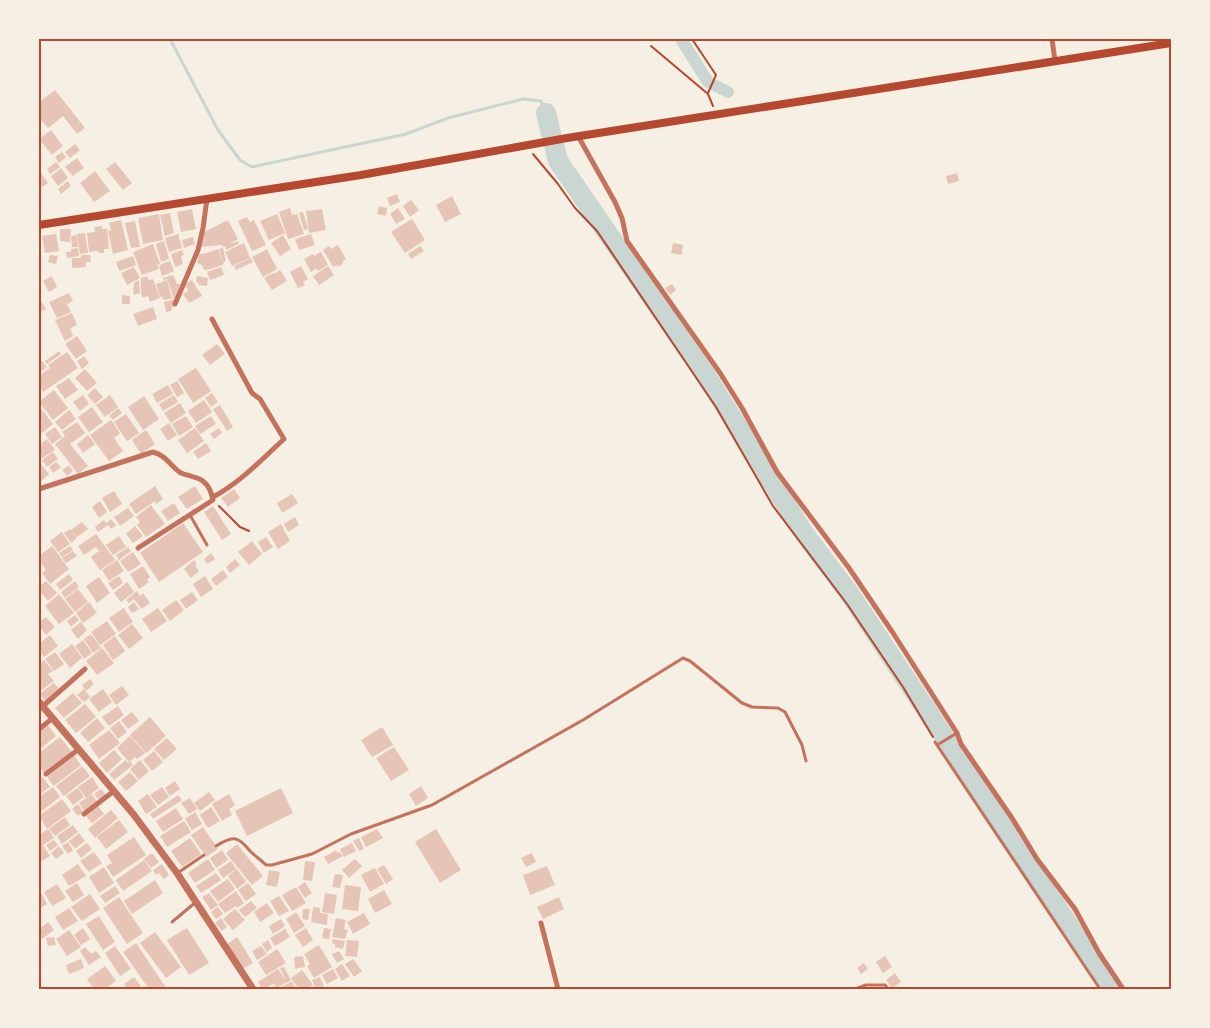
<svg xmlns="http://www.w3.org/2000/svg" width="1210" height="1028" viewBox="0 0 1210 1028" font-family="Barlow,sans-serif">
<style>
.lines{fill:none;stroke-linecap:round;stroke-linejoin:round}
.stream{stroke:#c9d6d2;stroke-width:3}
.canal{stroke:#c9d6d2;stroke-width:12}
.river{stroke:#c9d6d2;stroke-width:20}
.building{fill:#e6c5b7}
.path{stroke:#b5482f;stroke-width:2}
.service{stroke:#c5725c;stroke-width:3}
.minor{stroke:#c5725c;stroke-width:5}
.tertiary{stroke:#c5725c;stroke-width:7}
.primary{stroke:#b5482f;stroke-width:8}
.neatline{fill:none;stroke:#b5482f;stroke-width:2}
</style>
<rect width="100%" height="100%" fill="#f6efe4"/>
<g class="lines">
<path class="stream" d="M170 39 218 130 240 160 252 167 406 134 448 118 523 99 541 101 546 113"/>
<g class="canal">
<path d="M681 39 708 82"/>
<path d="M716 86 728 92"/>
</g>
<g class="river">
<path d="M546 113 558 161 706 376 803 532 849 593 945 738"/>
<path d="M948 742 1111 989"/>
</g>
</g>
<g class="building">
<path d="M55 90 85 128 77 134 63 116 48 128 39 117V102Z"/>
<path d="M51 130 63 146 52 155 39 139Z"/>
<path d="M75 144 80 150 70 158 65 152Z"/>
<path d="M62 152 66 157 59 163 55 157Z"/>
<path d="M77 158 84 168 73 176 65 167Z"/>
<path d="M56 162 60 167 50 174 47 169Z"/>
<path d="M115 162 132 183 123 190 106 169Z"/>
<path d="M61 168 68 178 58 186 51 176Z"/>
<path d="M39 170 48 183 39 189Z"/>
<path d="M95 171 110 191 94 202 80 183Z"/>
<path d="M957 173 959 181 948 184 946 176Z"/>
<path d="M68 181 71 186 61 194 58 189Z"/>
<path d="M397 194 400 202 390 206 387 198Z"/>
<path d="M452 196 461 214 445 222 436 205Z"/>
<path d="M411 200 419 210 410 217 403 206Z"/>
<path d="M379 206 387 208 386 216 377 214Z"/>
<path d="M290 208 292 215 297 214 304 234 288 239 279 212Z"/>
<path d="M398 208 405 219 396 224 390 214Z"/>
<path d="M192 209 196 229 181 232 177 212Z"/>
<path d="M322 209 326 230 309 233 306 211Z"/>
<path d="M303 212 308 229 304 230 299 213Z"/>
<path d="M170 213 174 233 165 236 160 215Z"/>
<path d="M159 214 163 240 143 244 138 218Z"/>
<path d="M277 214 285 233 269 240 260 221Z"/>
<path d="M247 217 250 222 254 220 266 245 252 251 238 221Z"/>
<path d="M412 219 425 240 405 253 391 232Z"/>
<path d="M121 220 128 250 113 254 108 231 111 230 109 223Z"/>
<path d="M228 220 238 239 229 244 238 241 239 244 226 250 225 246 223 247 222 245 200 247 204 232Z"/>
<path d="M135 221 140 247 131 248 125 223Z"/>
<path d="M102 226V229H107L109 249H104V253H98V251L89 252 87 233 95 232 94 227Z"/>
<path d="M60 229H71L70 242 60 241Z"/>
<path d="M85 233 88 253 80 254 79 247 84 246 79 247 77 234Z"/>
<path d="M56 234 59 251 45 253 42 236Z"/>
<path d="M178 234 182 248 169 252 165 238Z"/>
<path d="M311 234 315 245 299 250 295 239Z"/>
<path d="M77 235 78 247H72L71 236Z"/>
<path d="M283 235 291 249 280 256 271 243Z"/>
<path d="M193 237 195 244 184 248 182 240Z"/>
<path d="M164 241 169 259 161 262 156 244Z"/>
<path d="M244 243 250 258 232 266 225 252Z"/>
<path d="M673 243 683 245 682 255 671 253Z"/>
<path d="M153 244 160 264 157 265 159 269 142 275 133 252Z"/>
<path d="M338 245 346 259 342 262 343 264 338 267 336 265 333 267 323 250 329 246 331 249Z"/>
<path d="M420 246 424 251 411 259 408 254Z"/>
<path d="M78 248 79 256 67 258 66 252H71V249Z"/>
<path d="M223 248 226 261 223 262 224 264 211 269 204 270 202 265 197 263 199 254 207 253 218 249 222 259 219 249Z"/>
<path d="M267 249 277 269 263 277 252 257Z"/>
<path d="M182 250 184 255 181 256 183 264 175 267 171 254Z"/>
<path d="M321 252 328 265 318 271 316 268 311 272 304 259 313 254 314 256Z"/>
<path d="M50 255 58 256 56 264 48 262Z"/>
<path d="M81 255H90L91 262H86V267L72 268V258H81Z"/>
<path d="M133 256 136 265 119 271 116 262Z"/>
<path d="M251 258 253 262 236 270 234 266Z"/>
<path d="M170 261 174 271 162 276 159 265Z"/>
<path d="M301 266 308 279 303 282 305 285 298 288 290 272Z"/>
<path d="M328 266 334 275 319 285 313 276Z"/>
<path d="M134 267 140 278 127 285 121 273Z"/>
<path d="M221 267 224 275 210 280 207 272Z"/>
<path d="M280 270 287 281 272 290 264 278 273 273 274 274Z"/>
<path d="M173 275 177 284H180L176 297 174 299 167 279 164 280 163 278Z"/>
<path d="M52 276 57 287 49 292 43 281Z"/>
<path d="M147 276 149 280 153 279 160 298 150 302 148 296 143 298 141 294V278Z"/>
<path d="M197 276 208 278 207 286 198 285 199 283 196 282Z"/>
<path d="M139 280 140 293 134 295 133 288 134 287V283Z"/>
<path d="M167 280 172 298 165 300 160 296 156 284Z"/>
<path d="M192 280 202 296 189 303 183 294 188 291 185 284Z"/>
<path d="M672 284 676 290 670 295 665 288Z"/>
<path d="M69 293 73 301 67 304 71 312 57 318 49 302Z"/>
<path d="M122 295 130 296V304H122Z"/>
<path d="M39 297 46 309 39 313Z"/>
<path d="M175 299 171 311 166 312 164 302Z"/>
<path d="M153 307 157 319 138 326 133 314Z"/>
<path d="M72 313 77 325 70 328 73 336 65 341 55 320Z"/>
<path d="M77 336 87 351 76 359 65 344Z"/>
<path d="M217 344 225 354 210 365 202 355Z"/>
<path d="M59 351 61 354 47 364 45 361Z"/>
<path d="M67 352 78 368 43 392 39 386V376L50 368 48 365Z"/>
<path d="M84 356 89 363 82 369 77 361Z"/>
<path d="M39 357 47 367 39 373Z"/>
<path d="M196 368 211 391 193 403 178 379Z"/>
<path d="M85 369 97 383 87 391 75 378Z"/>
<path d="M69 378 78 390 65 399 56 386Z"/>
<path d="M177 381 184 393 177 397 170 385Z"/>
<path d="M168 385 173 394 157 403 152 394Z"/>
<path d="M95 388 103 397 95 404 87 395Z"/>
<path d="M54 390 68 408 53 420 39 402Z"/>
<path d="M212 393 218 402 211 407 205 398Z"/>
<path d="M83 395 89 404 80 411 73 402Z"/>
<path d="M110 395 118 407 105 417 96 405Z"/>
<path d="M174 395 178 402 163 411 159 404Z"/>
<path d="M144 396 159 419 143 430 128 407Z"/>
<path d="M204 400 212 412 196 423 188 411Z"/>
<path d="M180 403 186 413 171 423 164 413Z"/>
<path d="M220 405 233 427 227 431 213 409Z"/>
<path d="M39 406 53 424 42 433 39 429Z"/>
<path d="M92 407 103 422 89 432 78 417Z"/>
<path d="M118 408 122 413 113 420 109 416Z"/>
<path d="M69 410 76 419 62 430 55 422Z"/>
<path d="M126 414 139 433 127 441 114 422Z"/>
<path d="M186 416 193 427 179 436 172 424Z"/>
<path d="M211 416 216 424 200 434 195 426Z"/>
<path d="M111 420 120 433 114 438 123 451 109 461 90 435Z"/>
<path d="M77 422 85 433 70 444 88 466 78 474 55 444 65 436 62 432Z"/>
<path d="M169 423 177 435 168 441 160 429Z"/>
<path d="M55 427 62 437 52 444 45 434Z"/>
<path d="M195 428 204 441 187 453 178 440Z"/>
<path d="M219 428 222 433 214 439 210 434Z"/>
<path d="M146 430 155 444 141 454 132 440Z"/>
<path d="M88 435 95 444 83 453 77 444Z"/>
<path d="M47 439 55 450 39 460V445Z"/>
<path d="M206 443 211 451 198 459 193 452Z"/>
<path d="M53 452 58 459 47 467 42 460Z"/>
<path d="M39 462 49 474 39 483Z"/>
<path d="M56 462 61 467 53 473 49 467Z"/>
<path d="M69 465 73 471 67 476 62 470Z"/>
<path d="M155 486 163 499 156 504 155 501 136 514 129 504Z"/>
<path d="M195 486 203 499 187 509 178 497Z"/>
<path d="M234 489 240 498 228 507 221 498Z"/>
<path d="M114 491 122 504 110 512 102 498Z"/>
<path d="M292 494 298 503 282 513 277 503Z"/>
<path d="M100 501 107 512 99 518 92 507Z"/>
<path d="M174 503 180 513 168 521 161 511Z"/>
<path d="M151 505 165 524 146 537 137 525 140 522 136 517Z"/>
<path d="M213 506 231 534 222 540 204 512Z"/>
<path d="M128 508 134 516 120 526 114 517Z"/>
<path d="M295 517 299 525 288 532 284 524Z"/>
<path d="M111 519 116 525 111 529 108 525 98 532 95 527 104 520 106 523Z"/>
<path d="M82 522 88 529 77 537 71 530Z"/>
<path d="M183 523 203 552 159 582 140 553Z"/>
<path d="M281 524 290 541 278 549 268 532Z"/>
<path d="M135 526 143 536 133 543 126 534Z"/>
<path d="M70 529 77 538 71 543 64 533Z"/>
<path d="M62 532 70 544 58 552 50 541Z"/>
<path d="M96 534 115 560 100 570 91 557 99 551 96 547 84 555 78 546Z"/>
<path d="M119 536 126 547 113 555 106 545Z"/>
<path d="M266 537 273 547 264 553 258 542Z"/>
<path d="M252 541 262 554 249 565 238 552Z"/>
<path d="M52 546 69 569 50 584 42 573 46 570 39 560V556Z"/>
<path d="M70 546 73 550 62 557 59 553Z"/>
<path d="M128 547 131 551 119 560 116 555Z"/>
<path d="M73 551 77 556 66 563 62 558Z"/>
<path d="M133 552 141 564 128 572 120 561Z"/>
<path d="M211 553 215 559 207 564 204 559Z"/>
<path d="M235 559 240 565 230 573 226 567Z"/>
<path d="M117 560 124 571 109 581 102 570Z"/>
<path d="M194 560 197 564 195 565 199 571 191 578 184 569Z"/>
<path d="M143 566 150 577 147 580 149 582 139 589 130 574Z"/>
<path d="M223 570 228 577 216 586 211 579Z"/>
<path d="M69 574 73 580 60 590 56 584Z"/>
<path d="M119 576 123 583 113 590 108 583Z"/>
<path d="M205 576 213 589 201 597 193 584Z"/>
<path d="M99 577 110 593 97 603 86 586Z"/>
<path d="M46 581 57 593 48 601 39 590V587Z"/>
<path d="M75 581 79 587 65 598 61 592Z"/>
<path d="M127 582 134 592 121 602 114 593Z"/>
<path d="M78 589 88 602 75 612 65 599Z"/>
<path d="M137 591 140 596 143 593 150 603 142 609 134 599 129 603 126 600Z"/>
<path d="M192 592 198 600 186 609 180 600Z"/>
<path d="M59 594 74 613 59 624 45 606Z"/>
<path d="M176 600 184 610 170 621 162 610Z"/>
<path d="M89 602 97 613 83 623 76 613Z"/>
<path d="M134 602 139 609 132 613 128 607Z"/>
<path d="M124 608 133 622 119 632 109 618Z"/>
<path d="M158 608 167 621 151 632 142 619Z"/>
<path d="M75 615 79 620 71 627 67 621Z"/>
<path d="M46 617 55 627 46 635 39 626V622Z"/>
<path d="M107 621 116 634 100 645 91 632Z"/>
<path d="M81 622 87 630 78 639 71 630Z"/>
<path d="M132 624 143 638 129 649 118 635Z"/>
<path d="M91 634 101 648 93 653 84 639Z"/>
<path d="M50 635 58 646 44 657 39 650V644Z"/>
<path d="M115 636 125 651 113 660 103 645Z"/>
<path d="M83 640 92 653 84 659 75 646Z"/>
<path d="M72 644 82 658 70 668 59 654Z"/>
<path d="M102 648 114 663 97 675 86 661Z"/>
<path d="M55 652 64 664 54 671 45 659Z"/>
<path d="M44 660 53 671 48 674 54 681 39 692V664Z"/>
<path d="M90 679 94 684 86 691 82 685Z"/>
<path d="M54 683 59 689 45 701 39 694Z"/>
<path d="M122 686 129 695 116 705 109 695Z"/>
<path d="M84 689 90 697 84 702 77 695Z"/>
<path d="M103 689 112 702 99 712 89 699Z"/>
<path d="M73 693 82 703 64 718 55 708Z"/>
<path d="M85 704 96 717 76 733 65 720Z"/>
<path d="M118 706 124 715 109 726 102 717Z"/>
<path d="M132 712 139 721 128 729 121 720Z"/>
<path d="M150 717 166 736 146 753 130 735Z"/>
<path d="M97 718 105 728 88 742 80 733Z"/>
<path d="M119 721 127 732 118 739 110 728Z"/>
<path d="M48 725 56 736 39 750V732Z"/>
<path d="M382 727 393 745 372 757 361 740Z"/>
<path d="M109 730 120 743 99 759 89 745Z"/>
<path d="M130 736 145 753 137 759 135 757 129 762 117 748Z"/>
<path d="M60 737 72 752 44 773 39 766V753Z"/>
<path d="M167 738 177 749 164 760 154 749Z"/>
<path d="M394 747 409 770 391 781 376 758Z"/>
<path d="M114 750 122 759 107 773 99 763Z"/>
<path d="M154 751 163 762 152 771 143 760Z"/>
<path d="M74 756 81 765 54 786 47 777Z"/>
<path d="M126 760 128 763 130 761 133 765 114 780 109 774Z"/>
<path d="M140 760 149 771 139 780 130 769Z"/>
<path d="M82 766 90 776 64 796 56 786Z"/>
<path d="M130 772 138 781 126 791 118 782Z"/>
<path d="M43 777 50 787 39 795V780Z"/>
<path d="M92 777 99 788 86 798 78 787Z"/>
<path d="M175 781 180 789 170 796 165 788Z"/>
<path d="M421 786 428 798 416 806 409 794Z"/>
<path d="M53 787 60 797 39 813V797Z"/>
<path d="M162 787 169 797 158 805 150 795Z"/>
<path d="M78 788 84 797 73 805 66 796Z"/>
<path d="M281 788 293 813 247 836 235 811Z"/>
<path d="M101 789 106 795 99 800 94 794Z"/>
<path d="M209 792 215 800 200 811 194 803Z"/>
<path d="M92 794 97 802 84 811 79 803Z"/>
<path d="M148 794 157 807 146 814 138 801Z"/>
<path d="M229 794 235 805 229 809 232 815 222 821 212 804Z"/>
<path d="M178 795 182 800 153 819 150 814Z"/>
<path d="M190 798 197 809 189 814 181 803Z"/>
<path d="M62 799 71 811 47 829 39 816Z"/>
<path d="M78 804 83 812 78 816 72 809Z"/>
<path d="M98 806 104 814 92 823 85 815Z"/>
<path d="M211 807 220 821 208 828 200 815Z"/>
<path d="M176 808 183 819 163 832 156 821Z"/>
<path d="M111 810 118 818 95 838 88 829Z"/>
<path d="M195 812 202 824 192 830 185 819Z"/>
<path d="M65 817 70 825 55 836 49 829Z"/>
<path d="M119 820 128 832 106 849 97 837Z"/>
<path d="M184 821 191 832 167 847 160 836Z"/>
<path d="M73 825 78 832 62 844 57 836Z"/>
<path d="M203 827 218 849 206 857 191 835Z"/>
<path d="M48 829 54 838 43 845 50 856 39 863V835Z"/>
<path d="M377 829 383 838 366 847 361 837Z"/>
<path d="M436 829 461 870 440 883 415 842Z"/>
<path d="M79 833 85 841 75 849 69 841Z"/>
<path d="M134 837 146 855 113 877 106 866 112 863 107 855Z"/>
<path d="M190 838 201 854 182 867 171 851Z"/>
<path d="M359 838 364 849 359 851 353 841Z"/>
<path d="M54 840 58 845 50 851 46 845Z"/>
<path d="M68 842 73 850 68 854 62 846Z"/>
<path d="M87 843 92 849 81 858 76 851Z"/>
<path d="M352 843 356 851 344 857 340 849Z"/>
<path d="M237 844 263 876 252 885 226 853Z"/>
<path d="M59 846 64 853 56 859 51 853Z"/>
<path d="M222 850 228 860 216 868 210 858Z"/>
<path d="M336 850 338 853 340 852 343 856 328 864 324 857Z"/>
<path d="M94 852 102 863 89 872 80 861Z"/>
<path d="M152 853 159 862 151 868 144 859Z"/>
<path d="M532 853 536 862 526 867 521 858Z"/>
<path d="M208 859 215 870 195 883 188 873Z"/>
<path d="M355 859 362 866 349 878 342 870Z"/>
<path d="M144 860 152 871 123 891 116 880Z"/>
<path d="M231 861 236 869 223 878 218 870Z"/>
<path d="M305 861 315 862 312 881 303 880Z"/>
<path d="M78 864 86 876 69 886 62 875Z"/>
<path d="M162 864 169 875 164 879 159 873 156 875 153 870Z"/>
<path d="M384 865 393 879 386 884 377 869Z"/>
<path d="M547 866 555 885 530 895 523 875Z"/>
<path d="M104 867 114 883 99 893 89 877Z"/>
<path d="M375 868 384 884 370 892 361 875Z"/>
<path d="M237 869 246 882 237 889 228 876Z"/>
<path d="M269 870 280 872 277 887 266 885Z"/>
<path d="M216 873 221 880 201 893 196 886Z"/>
<path d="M335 874 343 875 340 888 332 887Z"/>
<path d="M228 879 235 889 218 902 210 891Z"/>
<path d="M155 880 163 893 132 914 124 901Z"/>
<path d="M305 882 312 893 305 898 298 887Z"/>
<path d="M77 883 84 895 73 902 65 891Z"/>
<path d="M248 883 256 894 246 901 238 890Z"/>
<path d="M57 884 66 898 52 906 44 892Z"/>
<path d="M345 885 361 887 358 911 342 909Z"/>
<path d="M115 886 120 893 105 903 100 896Z"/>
<path d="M296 887 306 903 292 911 282 895Z"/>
<path d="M39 889 47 904 39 909Z"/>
<path d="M384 890 392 904 375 913 368 899Z"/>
<path d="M236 891 244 903 237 908 236 906 225 913 218 904Z"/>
<path d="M209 893 218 905 211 910 202 897Z"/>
<path d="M325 893 337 895 334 914 322 912Z"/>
<path d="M90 894 100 909 82 921 71 907Z"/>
<path d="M279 896 289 911 279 916 270 901Z"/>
<path d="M119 897 143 933 127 944 103 908Z"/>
<path d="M559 897 564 909 543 919 537 907Z"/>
<path d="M251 901 257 908 245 917 239 910Z"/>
<path d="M267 903 274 913 260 922 254 912Z"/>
<path d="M218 907 223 914 216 919 211 912Z"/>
<path d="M313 907 320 908V913L328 914 327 925 311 922Z"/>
<path d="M69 908 78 921 63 930 55 917Z"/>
<path d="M235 909 245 920 233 930 223 919Z"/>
<path d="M303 909H310L308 920 302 919Z"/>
<path d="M296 912 305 926 294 933 286 919Z"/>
<path d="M364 913 370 924 353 934 347 922Z"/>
<path d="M99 916 115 942 103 950 86 924Z"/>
<path d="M221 918 227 927 222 931 215 923Z"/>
<path d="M336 918 346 920 344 929 348 930 345 939 332 937Z"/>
<path d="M281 919 285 926 273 934 269 926Z"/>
<path d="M48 922 54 930 42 939 39 935V929Z"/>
<path d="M83 928 90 939 81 945 74 935Z"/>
<path d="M187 928 209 963 189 975 167 940Z"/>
<path d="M306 928 313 940 303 947 295 935Z"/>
<path d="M324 928 331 929 329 939 322 938Z"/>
<path d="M285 929 290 937 275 946 270 938Z"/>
<path d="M69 930 81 947 67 956 56 939Z"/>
<path d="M155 932 181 967 166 978 140 943Z"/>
<path d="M54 937 56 945 48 946 46 938Z"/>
<path d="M237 937 253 963 243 969 227 944Z"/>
<path d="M333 939 345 941 343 949 335 947V944L332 943Z"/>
<path d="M268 940 272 948 267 952 262 944Z"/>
<path d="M347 940 359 941 357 957 345 956Z"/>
<path d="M136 943 167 989H149L123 952Z"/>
<path d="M319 945 332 967 314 978 307 966 310 964 304 954Z"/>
<path d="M115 946 131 969 120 976 105 953Z"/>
<path d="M261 946 267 954 257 960 252 951Z"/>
<path d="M85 947 91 954 96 951 101 957 89 965 80 951Z"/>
<path d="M277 949 286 963 266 975 258 962Z"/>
<path d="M339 951 344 959 337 963 332 954Z"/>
<path d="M303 956 305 967 295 969 294 957Z"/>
<path d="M885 956 892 967 883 973 876 962Z"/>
<path d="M81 959 84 968 69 974 66 965Z"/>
<path d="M353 959 362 971 354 977 345 964Z"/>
<path d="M864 963 868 969 861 974 857 968Z"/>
<path d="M342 964 350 976 342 981 335 969Z"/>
<path d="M105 966 116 981 105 989H94L87 979Z"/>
<path d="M284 967 291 980 276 988 274 983 265 989H262L258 982 278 969 284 978H285L280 968Z"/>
<path d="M333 969 338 978 327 984 322 975Z"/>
<path d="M302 970 313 985 307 989H299L291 978Z"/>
<path d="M895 973 901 982 892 988 886 980Z"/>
<path d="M134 977 143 989H127L124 984Z"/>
<path d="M320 977 325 989H316L312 980Z"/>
<path d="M292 981 296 989H278Z"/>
</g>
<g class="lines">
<g class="path">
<path d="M692 39 716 75 708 93"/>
<path d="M651 46 708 94 713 106"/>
<path d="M533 154 558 184 575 208 597 231 716 407 773 506 847 604 903 687 933 737"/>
<path d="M219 506 240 527 249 531"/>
</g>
<g class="service">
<path d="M190 515 207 545"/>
<path d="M935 742 1100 989"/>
<path d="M937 745 957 733"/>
<path d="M216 846C233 835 238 836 250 851 255 856 261 860 266 865H272L312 854 351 834 432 805 583 720 683 658 690 661 742 703 752 707 778 708 785 712 802 745 806 761"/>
<path d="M179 872 204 855"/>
<path d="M172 922 196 902"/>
<path d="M855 989 866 985H885L888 989"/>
</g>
<g class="minor">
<path d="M1052 39 1055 61"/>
<path d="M578 136 615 202 622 218 627 241 720 373 742 408 777 472 849 568 893 633 957 733 961 744 1012 818 1037 859 1075 909 1099 953 1123 989"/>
<path d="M175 304 198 250 203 228 207 199"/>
<path d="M212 319 252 393 260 399 284 439C261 460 241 482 213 497"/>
<path d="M39 489 153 452C166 455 171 467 181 473 188 476 199 477 204 482 209 486 212 495 213 500L138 548"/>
<path d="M43 706 85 669"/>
<path d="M39 729 53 718"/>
<path d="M46 774 79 749"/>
<path d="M84 814 114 791"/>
<path d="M541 923 558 989"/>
</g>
<path class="tertiary" d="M39 702 134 815 177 873 253 989"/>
<path class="primary" d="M39 225 361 175 567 138 1171 43"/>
</g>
<rect width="1210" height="1028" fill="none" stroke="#f6efe4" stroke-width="81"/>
<rect x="40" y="40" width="1130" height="948" class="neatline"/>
</svg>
